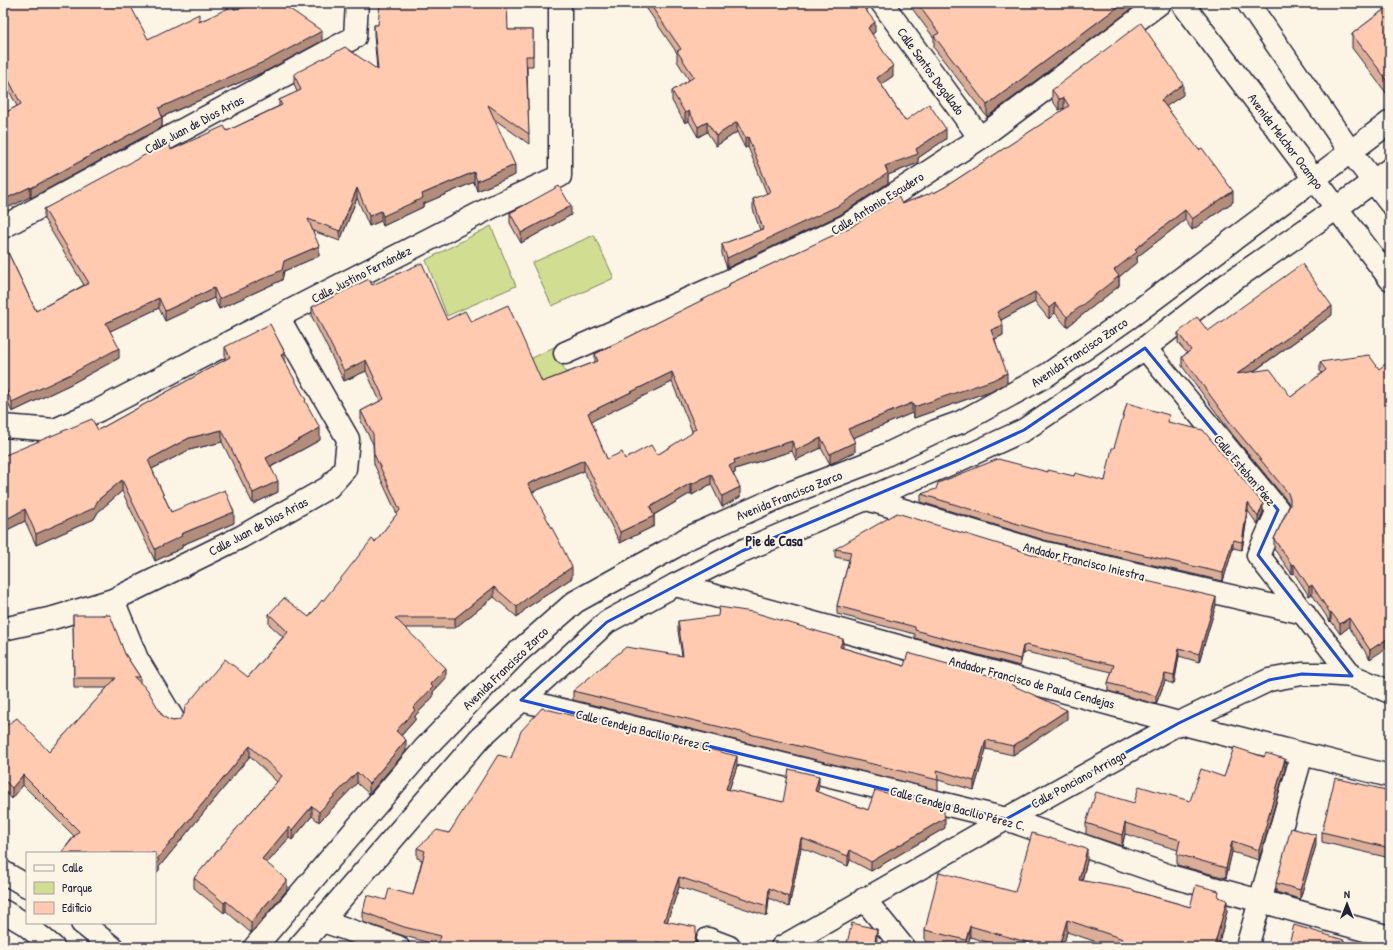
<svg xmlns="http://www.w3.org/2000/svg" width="1393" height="950" viewBox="0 0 1393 950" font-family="'Patrick Hand',sans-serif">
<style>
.green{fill:#d1de91;stroke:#7a8066}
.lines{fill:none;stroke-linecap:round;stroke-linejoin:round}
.minor-casing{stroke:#22223b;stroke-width:25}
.tertiary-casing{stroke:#22223b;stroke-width:25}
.primary-casing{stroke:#22223b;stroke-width:25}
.minor{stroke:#fcf5e5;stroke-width:22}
.tertiary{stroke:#fcf5e5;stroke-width:22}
.primary{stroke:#fcf5e5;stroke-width:22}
.wall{fill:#dbae97;stroke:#22223b;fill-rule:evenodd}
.shaded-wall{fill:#b28d7b;stroke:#22223b}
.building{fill:#ffcab0;stroke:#22223b;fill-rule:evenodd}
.marked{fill:none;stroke:#1d4ed8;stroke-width:3;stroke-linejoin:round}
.labels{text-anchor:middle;stroke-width:4;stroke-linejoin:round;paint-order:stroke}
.street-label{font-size:13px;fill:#22223b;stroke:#fcf5e5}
.neighbourhood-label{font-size:14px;font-weight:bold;fill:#22223b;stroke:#fcf5e5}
</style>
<rect width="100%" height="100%" fill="#fcf5e5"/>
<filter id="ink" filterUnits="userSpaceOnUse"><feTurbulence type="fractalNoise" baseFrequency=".025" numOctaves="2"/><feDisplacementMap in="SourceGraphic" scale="8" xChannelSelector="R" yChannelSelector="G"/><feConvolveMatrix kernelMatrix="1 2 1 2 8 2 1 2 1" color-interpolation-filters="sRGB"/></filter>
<g filter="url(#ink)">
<g class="green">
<path d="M491 226 516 286 447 316 426 260Z"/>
<path d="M594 235 614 278 552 306 532 263Z"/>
<path d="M554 347 567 375 518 398 505 372Z"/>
</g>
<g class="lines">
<g class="minor-casing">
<g id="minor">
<path d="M882 3 980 138"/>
<path d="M3 227 355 37 357 3"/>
<path d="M1145 348 1278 510 1258 555 1352 676"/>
<path d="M565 353 720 285 846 226 980 138 1160 3"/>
<path d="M3 426 55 430 99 410 278 317 492 207 560 176V3"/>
<path d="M867 499 1041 552 1304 613"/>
<path d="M675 585 1179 723 1390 776"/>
<path d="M113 600 137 659 173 719"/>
<path d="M3 629 53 618 113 600 241 537 329 487 345 469 348 439 278 317"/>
<path d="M521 700 1006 819 1170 876 1390 937"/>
<path d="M864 899 903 947"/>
<path d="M323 921 398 947"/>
<path d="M708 939 729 947"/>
<path d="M782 947 1006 819 1179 723 1269 680 1302 674H1326L1352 676 1390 692"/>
<path d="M1247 947 1302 754"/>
</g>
</g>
<g class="tertiary-casing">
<g id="tertiary">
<path d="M3 872 27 886"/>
<path d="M3 911 25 924 53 947"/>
<path d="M82 923 112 947"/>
<path d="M255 947 424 749 517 653 575 602 674 547 686 539 782 496 871 462 936 431 961 422 1047 375 1130 317 1390 122"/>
<path d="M299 947 480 738 607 622 675 585 742 551 959 460 1024 430 1145 348 1229 283 1337 208 1390 169"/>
</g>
</g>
<g class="primary-casing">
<g id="primary">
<path d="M1182 3 1390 279"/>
<path d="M1248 3 1350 151 1390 203"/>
</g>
</g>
<use href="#minor" class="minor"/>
<use href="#tertiary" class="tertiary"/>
<use href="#primary" class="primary"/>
</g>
<g class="wall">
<path d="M3 3 148 39 234 9 322 41 268 70 162 117V127L31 198 30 197 3 210V114L17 106 3 79Z"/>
<path d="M643 3H865L867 11 875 32 872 35 893 76 881 84 905 121 946 139 918 158V163L888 175V183L840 215 727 268 722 254V244L760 230 753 209V199L767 194 748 147 745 148 737 132 716 146 707 132 698 137 689 121 685 123 672 101V91L689 80 677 61V53Z"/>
<path d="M908 3H1137V5L987 117 934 48V38Z"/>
<path d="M1390 5V92L1387 94 1352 48V34Z"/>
<path d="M374 25 508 30H533V66H527L529 144 494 119 515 175 477 191 474 182 423 204V207L383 226 381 221 369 226 357 198 340 241 313 231 319 256 284 271 282 280 219 309 214 298 165 321 159 308 110 331 119 358 71 384 12 412 3 393V242L36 311 84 285 44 219V209L171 150 227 131 279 106V100L297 92 294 84V74L377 69 374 35Z"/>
<path d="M1052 90 1183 95 1166 106 1233 202 1192 230 1185 220 1137 257V262L1119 277V286L1067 327 1055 313 1049 319 1035 302 1001 320 1003 335 995 339 1007 383 993 390 914 418 912 413 853 438 855 452 830 464 821 448 796 460 792 451 735 469V473L733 474 740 497 722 507 711 484 692 495 691 493 654 515V526L620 543 584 471 532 492 572 578 528 607 517 617 494 597 455 628H405L446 678 433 692V697L415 716V720L401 736 406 751 369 794 357 783 319 822 312 816 292 840 289 838 267 863 287 890 251 933 226 911 224 913 194 888V878L277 782 250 756 159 867V870L155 853H62V852L74 836 23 785 12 799 3 789V728L49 752 107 688H74L73 615 125 654 140 677V683L162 715 167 719 173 721 179 720 248 677 283 637 269 624V614L309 617 375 542 397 514 374 464 373 444 361 421V411L380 401 366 371 344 381 312 317V307L372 285 447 320 471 322 542 382 595 362V354L729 287V284L902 204 934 193 945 187 1065 109 1064 108 1059 110 1052 100ZM672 382 692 431V434L657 455 625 459H607L591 421Z"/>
<path d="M510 213 571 215 521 243 510 223Z"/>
<path d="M1332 315 1253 372 1291 397 1322 373 1320 371V362L1379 369 1370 659 1349 627 1340 634 1331 621 1330 622 1312 594 1309 596 1294 573 1292 574 1274 549V539L1289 506 1288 502 1232 434 1182 366V357L1187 353 1178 343V333L1208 331Z"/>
<path d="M225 347 285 363 306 403 320 440 271 467 278 492 253 504 222 442 189 450 152 469 171 512 234 523 182 545V548L155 561 122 491 98 512 94 519 36 545 25 521 3 532 98 430 225 360Z"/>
<path d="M1169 422 1263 512 1258 525 1248 511 1242 550 1233 548 1223 581 1044 540 921 502V494L1048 472 1105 481 1114 448Z"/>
<path d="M835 549 1038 556 1216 605 1199 662 1179 656 1174 684 1165 681 1156 704 1108 691V683L1112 672 1026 652 1025 654 1023 653 1020 666 915 638V634L837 614V606L849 560 835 557Z"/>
<path d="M678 621 843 648 904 666 1013 686 1067 719 1013 755 986 749 974 790 938 780V790L573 700V691L682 656 678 631Z"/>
<path d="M511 758 737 766 729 790 783 802 819 786 817 792 868 810 945 828 871 871 850 860 848 866 801 848 789 907 769 898 767 916 679 887 667 922 696 943V947H437L438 945 404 936 363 922V912L386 900 413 895 422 860 417 858V848L449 833Z"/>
<path d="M1285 770 1259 860 1232 852 1226 878 1177 865V854L1178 850 1125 834 1122 846 1086 834V823L1190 801 1224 777Z"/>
<path d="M1390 791V858L1322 842V832Z"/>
<path d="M1316 845 1300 899 1276 892V883Z"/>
<path d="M1087 861 1082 881 1134 891 1190 907 1219 897 1227 911 1218 947H1112L1067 932 1063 947H1005L970 937 967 947H948L925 941V930L1015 892Z"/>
</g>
<g class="shaded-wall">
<path d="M1123 3H1137V5L987 117V105Z"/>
<path d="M875 22V32L868 38V28Z"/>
<path d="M322 31V41L268 70 159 118V108Z"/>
<path d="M893 66V76L877 87V78Z"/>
<path d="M1390 78V92L1387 94V80Z"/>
<path d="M1183 84V95L1161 110V100Z"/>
<path d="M1064 98V108L1059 110V99Z"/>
<path d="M689 111V121L685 123V113Z"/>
<path d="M162 117V127L31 198V188Z"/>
<path d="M707 122V132L698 137V127Z"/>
<path d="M737 122V132L716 146V136Z"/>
<path d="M946 129V139L918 158V163L888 175V183L840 215 727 268V258L885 166 916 149Z"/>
<path d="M748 137V147L745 148V138Z"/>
<path d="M515 165V175L477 191V181Z"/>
<path d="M474 172V182L423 204V207L383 226V216L422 194Z"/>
<path d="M30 187V197L3 210V200Z"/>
<path d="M357 188V198L340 241V231Z"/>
<path d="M1233 191V202L1192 230V219Z"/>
<path d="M571 206V215L521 243V233Z"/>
<path d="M1185 210V220L1137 257V262L1119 277V286L1067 327V317L1135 249Z"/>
<path d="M381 211V221L369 226V216Z"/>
<path d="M319 246V256L284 271 282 280 219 309V299L284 261Z"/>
<path d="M214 288V298L165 321V311Z"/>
<path d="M1035 292V302L997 322V312Z"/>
<path d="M159 298V308L106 333V323Z"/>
<path d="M1055 303V313L1049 319V308Z"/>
<path d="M1332 306V315L1237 383V374Z"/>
<path d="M1003 325V335L991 341V330Z"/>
<path d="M119 348V358L71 384 12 412V402Z"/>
<path d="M285 353V365L281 355Z"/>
<path d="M366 360V371L344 381V371Z"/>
<path d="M672 372V382L588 423V413Z"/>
<path d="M1007 373V383L993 390 914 418V407Z"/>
<path d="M912 403V413L848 440V429Z"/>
<path d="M320 428V440L266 469V458Z"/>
<path d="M222 430V442L189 450 148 471V460L189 438Z"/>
<path d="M821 438V448L796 460V450Z"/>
<path d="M792 441V451L735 469V473L729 476V466L734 460Z"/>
<path d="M855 442V452L830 464V454Z"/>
<path d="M584 460V471L528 494V484Z"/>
<path d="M711 474V484L692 495V484Z"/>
<path d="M122 480V491L98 512 94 519 36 545V534L98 500Z"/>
<path d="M278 481V492L253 504V493Z"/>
<path d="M691 483V493L650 517V507Z"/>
<path d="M740 487V497L722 507V496Z"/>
<path d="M1248 503V511L1242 550V542Z"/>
<path d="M1263 504V512L1258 525V517Z"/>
<path d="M25 509V521L3 532V521Z"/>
<path d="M234 512V523L182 545V548L155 561V549L181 534Z"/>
<path d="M654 516V526L620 543V532Z"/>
<path d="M1233 540V548L1223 581V573Z"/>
<path d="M1294 564V573L1292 574V565Z"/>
<path d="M572 567V578L528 607 517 617V607L528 597Z"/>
<path d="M1312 585V594L1309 596V587Z"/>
<path d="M494 587V597L455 628V618Z"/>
<path d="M1216 597V605L1199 662V654Z"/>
<path d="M1331 612V621L1330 622V613Z"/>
<path d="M1349 618V627L1340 634V624Z"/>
<path d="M1390 637V646L1370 659V650Z"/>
<path d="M843 639V648L840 647Z"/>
<path d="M1023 646V653L1020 666V659Z"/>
<path d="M1179 648V656L1174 684V676Z"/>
<path d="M446 668V678L433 692V697L415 716V720L396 741V731L430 684Z"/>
<path d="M1165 674V681L1156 704V696Z"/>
<path d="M1067 710V719L1013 755V746Z"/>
<path d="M406 740V751L369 794V784Z"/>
<path d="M986 740V749L974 790V781Z"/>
<path d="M250 746V756L159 867V870L155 875V865L157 859Z"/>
<path d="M737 756V766L726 799V789Z"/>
<path d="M1285 759V770L1259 860V850Z"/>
<path d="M357 772V783L319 822V812Z"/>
<path d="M23 775V785L12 799V788Z"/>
<path d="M819 776V786L815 801V791Z"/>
<path d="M312 806V816L292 840V830Z"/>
<path d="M945 818V828L871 871V862Z"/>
<path d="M1125 823V834L1122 846V835Z"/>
<path d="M289 827V838L262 869V859Z"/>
<path d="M1316 835V845L1300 899V890Z"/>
<path d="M801 838V848L789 907V897Z"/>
<path d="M1232 841V852L1226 878V868Z"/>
<path d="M1087 849V861L1079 891V880Z"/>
<path d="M850 850V860L848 866V856Z"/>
<path d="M679 877V887L664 931V921Z"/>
<path d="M287 880V890L251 933V922Z"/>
<path d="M769 888V898L767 916V906Z"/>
<path d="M1227 900V911L1218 947H1214Z"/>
<path d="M226 901V911L224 913V903Z"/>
<path d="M1067 920V932L1063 947H1059Z"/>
<path d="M970 926V937L967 947H966V940Z"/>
<path d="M877 929V939L876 947H874Z"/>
<path d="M696 933V947H694Z"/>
<path d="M1344 940V947H1342Z"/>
</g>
<g class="building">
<path d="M3 3H129L148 39 199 14V22L233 6 234 9 270 3H281L322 31 268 60 159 108 162 117 31 188 30 187 3 200V114L21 104 3 69Z"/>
<path d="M380 3H507L508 30H533V56H526L529 134 488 105 515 165 477 181 474 172 422 194 423 198 383 216 381 211 369 216 357 188 340 231 308 219 319 246 284 261 282 270 219 299 214 288 165 311 159 298 106 323 119 348 71 374 12 402 3 383V242L36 311 89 283 44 209 169 142 171 150 224 126 227 131 282 105 279 100 301 90 294 74 345 47 378 70 374 25H378Z"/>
<path d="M649 3H865L867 6 864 8 875 22 868 28 893 66 877 78 905 121 929 104 946 129 916 149 918 154 885 166 888 173 840 205 727 258 722 244 763 229 753 199 770 192 748 137 745 138 737 122 716 136 707 122 698 127 689 111 685 113 672 91 694 77 677 51 681 49Z"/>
<path d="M917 3H1123L987 105 934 36 939 33Z"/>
<path d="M1390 5V78L1387 80 1352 34Z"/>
<path d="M1141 23 1183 84 1161 100 1199 150 1202 148 1233 191 1192 219 1185 210 1135 249 1137 252 1114 270 1119 276 1067 317 1055 303 1049 308 1035 292 997 312 1003 325 991 330 1007 373 993 380 914 407 912 403 848 429 855 442 830 454 821 438 796 450 792 441 734 460 735 463 729 466 740 487 722 496 711 474 692 484 691 483 650 507 654 516 620 532 584 460 528 484 559 541 572 567 528 597 517 607 494 587 455 618H395L446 668 430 684 433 687 413 708 415 710 396 731 406 740 369 784 357 772 319 812 312 806 292 830 289 827 262 859 287 880 251 922 226 901 224 903 194 878 282 776 250 746 157 859 159 860 155 865V853H63L62 852 79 831 23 775 12 788 3 779V728L17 718 49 752 116 678H74L73 615H110L125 654 140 677H134L147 689 162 715 167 719 173 721 179 720 184 714 185 707 225 659 248 677 288 632 269 614 284 598 309 617 322 600 323 601 372 539 375 542 400 510 374 454 373 434 361 411 384 399 366 360 344 371 312 307 369 279 372 285 422 263 447 320 465 311 471 322 508 305 542 382 598 361 595 354 730 286 729 284 851 227 898 196 902 204 928 194V195L933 192 934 193 945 187 1069 106 1064 98 1059 99 1052 90ZM672 372 696 429 692 431V433L657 455 651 445 625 459 622 452 607 459 588 413Z"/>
<path d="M559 186 571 206 521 233 510 213Z"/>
<path d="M1302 264 1332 306 1237 374 1270 369 1291 397 1326 370 1320 362 1369 355 1379 369 1388 362 1390 364V637L1370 650 1349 618 1340 624 1331 612 1330 613 1312 585 1309 587 1294 564 1292 565 1274 539 1290 505V499L1288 493 1232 425 1182 357 1191 350 1178 333 1197 317 1208 331Z"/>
<path d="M270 324 285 353 281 355 306 400 305 401 320 428 266 458 278 481 253 493 222 430 189 438 148 460 171 512 225 490 234 512 181 534 182 536 155 549 122 480 98 500 94 508 36 534 25 509 3 521V456L92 419 98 430 230 357 225 347Z"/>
<path d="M1127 403 1169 415 1168 422 1203 430 1263 504 1258 517 1248 503 1242 542 1233 540 1223 573 1044 532 921 494 936 489 938 483 998 459 1048 472V470L1074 476 1075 473 1105 481 1112 448H1114Z"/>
<path d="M897 513 1038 556 1216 597 1199 654 1179 648 1174 676 1165 674 1156 696 1108 683 1114 665 1026 645 1025 646H1023L1020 659 915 630V627L837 606 851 552 835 549Z"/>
<path d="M719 607 753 612 843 639 840 647 904 666 908 653 1013 682 1012 685 1067 710 1013 746 986 740 974 781 937 770 938 780 573 691 626 647 683 656 678 621 718 616Z"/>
<path d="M542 708 737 756 726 789 783 802 789 769 819 776 815 791 868 810 875 790 943 807 945 818 871 862 850 850 848 856 801 838 789 897 769 888 767 906 679 877 664 921 696 927V933L694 947H684L656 942 655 947H651L644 945V947H437L441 936 404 927 363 912 367 895 386 900 389 889 413 895 425 851 417 848 437 830 449 833 498 755 511 758 521 731Z"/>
<path d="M1234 747 1264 757 1266 753 1285 759 1259 850 1232 841 1226 868 1177 854 1180 840 1125 823 1122 835 1086 823 1096 792 1134 803 1139 786 1190 801 1201 769 1224 777Z"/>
<path d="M1335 778 1390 791V848L1322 832Z"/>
<path d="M1291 828 1316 835 1300 890 1276 883Z"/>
<path d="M1032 833 1087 849 1079 880 1134 890V891L1190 907 1196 885 1219 891 1218 897 1227 900 1214 947H1120L1123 939 1067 920 1059 947H1044L970 926 966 940 925 930 939 872 1015 892Z"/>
<path d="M852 923 877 929 874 947H846Z"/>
<path d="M1294 925 1344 940 1342 947H1288Z"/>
<path d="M804 945 817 947H800Z"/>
</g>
</g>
<path class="marked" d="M1145 348 1278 510 1258 555 1352 676 1302 674 1269 680 1179 723 1006 819 521 700 607 622 742 551 959 460 1024 430Z"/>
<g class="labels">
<g class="street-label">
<text transform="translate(931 71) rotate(54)" y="5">Calle Santos Degollado</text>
<text transform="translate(194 124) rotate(-28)" y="5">Calle Juan de Dios Arias</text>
<text transform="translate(1286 141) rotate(53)" y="5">Avenida Melchor Ocampo</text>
<text transform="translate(877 203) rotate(-32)" y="5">Calle Antonio Escudero</text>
<text transform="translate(361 274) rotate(-27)" y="5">Calle Justino Fernández</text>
<text transform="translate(1079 352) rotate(-34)" y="5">Avenida Francisco Zarco</text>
<text transform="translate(1245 470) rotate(50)" y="5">Calle Esteban Páez</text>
<text transform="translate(789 495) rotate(-22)" y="5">Avenida Francisco Zarco</text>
<text transform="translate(258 526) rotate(-28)" y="5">Calle Juan de Dios Arias</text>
<text transform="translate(1084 561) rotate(14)" y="5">Andador Francisco Iniestra</text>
<text transform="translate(505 668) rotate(-44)" y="5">Avenida Francisco Zarco</text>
<text transform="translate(1032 682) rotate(15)" y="5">Andador Francisco de Paula Cendejas</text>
<text transform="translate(644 730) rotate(14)" y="5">Calle Cendeja Bacilio Pérez C.</text>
<text transform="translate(1078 779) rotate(-29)" y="5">Calle Ponciano Arriaga</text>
<text transform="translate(958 808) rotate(15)" y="5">Calle Cendeja Bacilio Pérez C.</text>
</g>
<g class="neighbourhood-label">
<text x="774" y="546">Pie de Casa</text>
</g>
</g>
<rect width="1393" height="950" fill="none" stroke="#fcf5e5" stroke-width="16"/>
<rect x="8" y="8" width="1377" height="934" fill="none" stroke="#22223b" stroke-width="1.5" filter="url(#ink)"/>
<rect x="26" y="852" width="130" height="72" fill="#fcf5e5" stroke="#a5a1a1"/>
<rect x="34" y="865" width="20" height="6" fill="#fcf5e5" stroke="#a5a1a1"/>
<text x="62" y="872" font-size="12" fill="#22223b">Calle</text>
<rect x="34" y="882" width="20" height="12" fill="#d1de91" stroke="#a5a1a1"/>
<text x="62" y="892" font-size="12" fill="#22223b">Parque</text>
<rect x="34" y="902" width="20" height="12" fill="#ffcab0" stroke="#a5a1a1"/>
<text x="62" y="912" font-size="12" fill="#22223b">Edificio</text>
<g transform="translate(1347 904)" stroke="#fcf5e5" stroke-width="3" paint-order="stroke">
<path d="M0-3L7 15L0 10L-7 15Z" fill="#22223b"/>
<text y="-6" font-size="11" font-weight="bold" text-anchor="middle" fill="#22223b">N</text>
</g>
</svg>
